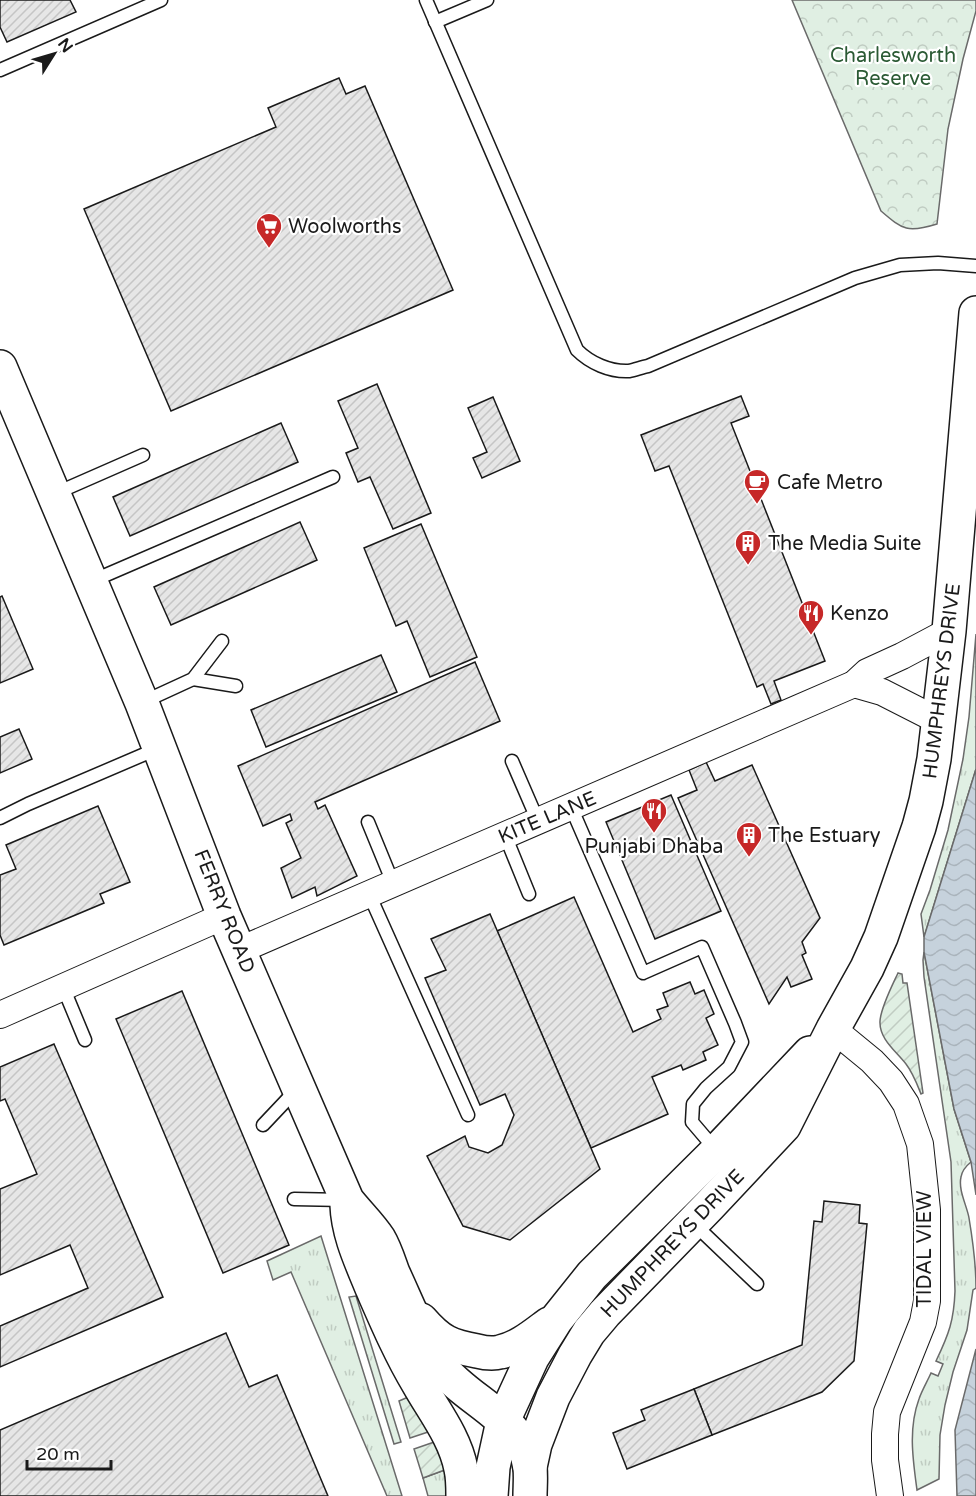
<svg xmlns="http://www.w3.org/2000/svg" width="976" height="1496" viewBox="0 0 976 1496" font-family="'Varela Round',sans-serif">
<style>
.grass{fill:url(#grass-tufts);stroke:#6a6a6a;stroke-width:1.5}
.park{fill:url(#park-crowns);stroke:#6a6a6a;stroke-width:1.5}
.garden{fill:url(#garden-furrows);stroke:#6a6a6a;stroke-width:1.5}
.water{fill:url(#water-waves);stroke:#6a6a6a;stroke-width:1.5}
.building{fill:url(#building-hatch);stroke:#1a1a1a;stroke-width:1.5}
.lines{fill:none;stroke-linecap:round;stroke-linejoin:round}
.service-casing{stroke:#1a1a1a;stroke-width:15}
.minor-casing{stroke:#1a1a1a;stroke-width:28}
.secondary-casing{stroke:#1a1a1a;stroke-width:36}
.service{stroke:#fff;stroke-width:12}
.minor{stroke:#fff;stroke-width:26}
.secondary{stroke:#fff;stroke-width:33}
.labels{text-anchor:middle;stroke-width:4.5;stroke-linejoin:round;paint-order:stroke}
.park-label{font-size:20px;fill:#2b5a34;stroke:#fff}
.poi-label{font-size:20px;fill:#1a1a1a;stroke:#fff;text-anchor:start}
.street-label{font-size:20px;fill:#1a1a1a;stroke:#fff}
</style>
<defs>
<pattern id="grass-tufts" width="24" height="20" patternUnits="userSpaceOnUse" patternTransform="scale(1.5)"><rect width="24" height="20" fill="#e0efe3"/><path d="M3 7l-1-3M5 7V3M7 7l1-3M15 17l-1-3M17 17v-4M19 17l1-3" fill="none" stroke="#c0ccc2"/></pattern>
<pattern id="park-crowns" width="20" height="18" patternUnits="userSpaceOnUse" patternTransform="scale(1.5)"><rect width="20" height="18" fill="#e0efe3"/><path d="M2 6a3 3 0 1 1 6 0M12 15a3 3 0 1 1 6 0" fill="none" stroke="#c0ccc2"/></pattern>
<pattern id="garden-furrows" width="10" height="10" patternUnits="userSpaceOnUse" patternTransform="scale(1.5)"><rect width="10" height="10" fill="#e0efe3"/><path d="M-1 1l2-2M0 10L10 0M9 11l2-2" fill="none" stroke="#c0ccc2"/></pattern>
<pattern id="water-waves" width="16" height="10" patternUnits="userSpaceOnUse" patternTransform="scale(1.5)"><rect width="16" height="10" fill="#c6d2dc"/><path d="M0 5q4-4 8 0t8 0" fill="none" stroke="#aab4bc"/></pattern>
<pattern id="building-hatch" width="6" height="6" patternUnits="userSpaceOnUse" patternTransform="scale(1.5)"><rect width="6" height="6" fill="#e6e6e6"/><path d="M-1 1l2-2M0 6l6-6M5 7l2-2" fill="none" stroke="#c5c5c5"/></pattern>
</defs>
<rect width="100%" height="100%" fill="#fff"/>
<g class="grass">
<path d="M976 634V769L924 937 921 914 930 890 948 830 963 759 969 717Z"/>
<path d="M924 952 954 1109 971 1162C966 1166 962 1171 961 1177 958 1190 967 1206 969 1218 973 1242 976 1264 976 1288L973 1290 967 1330 953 1372 945 1405 940 1435 939 1479 917 1490C913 1460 908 1429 919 1399 922 1390 927 1382 931 1373L938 1376 943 1364 936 1361C949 1334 954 1320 955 1291L951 1162 924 977 923 960Z"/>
<path d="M321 1236 402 1496H387L291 1272 273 1280 267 1261Z"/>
<path d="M356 1296 401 1442 394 1444 349 1297Z"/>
<path d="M450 1468 453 1496H428L423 1478Z"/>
</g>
<path class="park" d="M792 0H976V11L963 59 948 129 937 224C908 233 903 230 881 211Z"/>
<g class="garden">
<path d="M898 973 902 974 903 983H907L923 1093 921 1094C917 1084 913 1073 906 1064 896 1051 879 1039 880 1021 881 1007 892 986 898 973Z"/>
<path d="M413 1395 434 1430 410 1438 399 1401Z"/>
<path d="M440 1440 450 1468 423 1478 414 1449Z"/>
</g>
<g class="water">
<path d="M976 769V1195L971 1162 954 1109 924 952V937Z"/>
<path d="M976 1349V1496H957L955 1430Z"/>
</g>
<g class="building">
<path d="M0 0H70L76 12 7 42 0 27Z"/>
<path d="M339 78 346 94 365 86 453 290 171 411 84 209 276 127 268 108Z"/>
<path d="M377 384 431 513 393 529 370 477 358 482 346 453 358 448 338 401Z"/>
<path d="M741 396 749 416 731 423 825 661 774 681 781 700 771 704 763 684 757 687 669 466 655 471 641 435Z"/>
<path d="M493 397 520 461 482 478 473 458 487 452 468 408Z"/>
<path d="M281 423 298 462 130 536 113 497Z"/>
<path d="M300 522 317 560 171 625 154 587Z"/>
<path d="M421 524 477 657 430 677 407 621 396 626 364 548Z"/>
<path d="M2 596 33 669 0 683V597Z"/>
<path d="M381 655 397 692 266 747 251 710Z"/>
<path d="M475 662 500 721 315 802 318 809 325 805 357 876 317 896 315 887 292 898 281 868 301 858 286 823 292 820 290 814 263 826 238 766Z"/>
<path d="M19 729 32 759 0 773V737Z"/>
<path d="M706 762 715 781 752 765 820 918 802 942 806 953 802 955 812 979 791 987 787 977 769 1004 678 798 697 790 689 770Z"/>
<path d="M671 795 721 911 655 939 606 822Z"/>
<path d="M98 806 130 882 100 894 104 903 4 945 0 935V875L16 869 6 845Z"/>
<path d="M574 897 633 1032 661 1019 657 1010 668 1006 663 993 690 982 695 994 704 990 714 1014 706 1018 718 1045 703 1052 706 1060 683 1070 681 1065 652 1077 668 1114 591 1148 497 931Z"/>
<path d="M490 914 600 1169 510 1240 463 1226 427 1156 465 1136 469 1147 488 1153 502 1145 514 1115 505 1094 480 1105 425 978 446 970 431 939Z"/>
<path d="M182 991 289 1245 223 1273 116 1019Z"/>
<path d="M54 1044 163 1297 0 1367V1326L88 1288 70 1245 0 1275V1189L37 1174 5 1099 0 1101V1067Z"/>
<path d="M824 1201 860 1205 859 1223 867 1224 854 1361 822 1392 712 1435 694 1389 802 1345 814 1221 822 1222Z"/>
<path d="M226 1333 249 1387 277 1375 328 1496H0V1430Z"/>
<path d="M694 1389 712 1435 627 1469 613 1433 645 1420 641 1410Z"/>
</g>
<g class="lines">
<g class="service-casing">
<g id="service">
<path d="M426 0 577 350C590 363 610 372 629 371 635 370 642 367 648 366L855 278 900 265 938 263 976 266"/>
<path d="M435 22 487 0"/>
<path d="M0 70 161 0"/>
<path d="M54 494 143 455"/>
<path d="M92 581 333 477"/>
<path d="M193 679 236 686"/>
<path d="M143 702 193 679 222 641"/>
<path d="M512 761 538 821"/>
<path d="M571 807 643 973 702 947 735 1023 742 1042 729 1067 706 1088 693 1104 692 1122 715 1149"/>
<path d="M0 818 28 804 159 748"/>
<path d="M368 822 393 883"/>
<path d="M505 835 529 894"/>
<path d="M369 894 468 1115"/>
<path d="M63 987 85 1040"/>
<path d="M263 1125 297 1089"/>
<path d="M294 1199 345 1200"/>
<path d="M693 1223 757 1284"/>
</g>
</g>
<g class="minor-casing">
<g id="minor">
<path d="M854 684 882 692 939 721"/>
<path d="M240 950 854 684 867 672 902 656 949 631"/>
<path d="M0 1015 224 916"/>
<path d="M833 1029 872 1061 891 1081 906 1104 920 1144 927 1210V1301L923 1322 887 1412 885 1434V1460L890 1496"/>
</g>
</g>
<g class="secondary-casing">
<g id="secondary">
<path d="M0 367 142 703 224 916 347 1200C357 1213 370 1225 379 1239 385 1249 389 1262 393 1273 408 1305 420 1338 441 1367 468 1402 524 1419 530 1468 531 1477 530 1487 530 1496"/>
<path d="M347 1205C348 1234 361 1261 372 1288 386 1320 400 1353 418 1383 433 1410 455 1437 461 1469 463 1478 463 1487 463 1496"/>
<path d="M421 1320C440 1342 450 1346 477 1351 485 1353 493 1354 500 1352 519 1348 534 1335 549 1324"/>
<path d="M530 1467 535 1444 553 1397 575 1355 589 1332 605 1313 709 1206 784 1126 833 1029 867 968 881 937 919 827 926 801 934 759 949 631 976 313"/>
<path d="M491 1496 493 1467 503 1421 532 1358 556 1320 592 1275 717 1151 810 1053"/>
</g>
</g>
<use href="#service" class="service"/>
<use href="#minor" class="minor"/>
<use href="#secondary" class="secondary"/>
</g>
<defs>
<g id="supermarket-pin" transform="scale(1.35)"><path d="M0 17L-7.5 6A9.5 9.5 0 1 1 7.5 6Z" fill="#c62828" stroke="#fff"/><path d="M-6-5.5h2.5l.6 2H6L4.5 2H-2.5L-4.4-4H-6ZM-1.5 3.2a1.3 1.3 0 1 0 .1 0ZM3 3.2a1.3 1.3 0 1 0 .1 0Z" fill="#fff"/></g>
<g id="cafe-pin" transform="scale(1.35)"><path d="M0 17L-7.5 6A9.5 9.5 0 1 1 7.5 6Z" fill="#c62828" stroke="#fff"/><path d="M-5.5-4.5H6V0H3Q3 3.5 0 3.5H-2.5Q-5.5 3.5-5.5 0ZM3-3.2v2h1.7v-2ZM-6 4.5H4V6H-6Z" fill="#fff"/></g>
<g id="building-pin" transform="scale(1.35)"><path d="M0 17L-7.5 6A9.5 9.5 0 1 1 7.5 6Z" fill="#c62828" stroke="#fff"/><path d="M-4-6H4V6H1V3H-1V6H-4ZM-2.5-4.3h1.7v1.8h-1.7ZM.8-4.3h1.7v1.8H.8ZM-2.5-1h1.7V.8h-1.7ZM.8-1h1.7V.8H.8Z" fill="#fff"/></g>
<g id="restaurant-pin" transform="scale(1.35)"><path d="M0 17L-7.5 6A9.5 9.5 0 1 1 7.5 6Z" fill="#c62828" stroke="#fff"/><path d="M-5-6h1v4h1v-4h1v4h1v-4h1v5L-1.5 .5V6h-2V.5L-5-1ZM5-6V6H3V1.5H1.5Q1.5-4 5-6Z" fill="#fff"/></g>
</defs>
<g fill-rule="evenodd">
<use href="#supermarket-pin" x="269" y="226"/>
<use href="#cafe-pin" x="757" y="482"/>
<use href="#building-pin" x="748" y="543"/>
<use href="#restaurant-pin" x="811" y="613"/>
<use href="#restaurant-pin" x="654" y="811"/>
<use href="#building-pin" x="749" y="835"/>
</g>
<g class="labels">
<g class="park-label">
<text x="893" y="62">Charlesworth<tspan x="893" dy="23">Reserve</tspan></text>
</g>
<g class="poi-label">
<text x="288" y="233">Woolworths</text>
<text x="777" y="489">Cafe Metro</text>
<text x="768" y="550">The Media Suite</text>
<text x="830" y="620">Kenzo</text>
<text x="768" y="842">The Estuary</text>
<text x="654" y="853" text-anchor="middle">Punjabi Dhaba</text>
</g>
<g class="street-label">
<text transform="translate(941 681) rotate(-83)" y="7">HUMPHREYS DRIVE</text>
<text transform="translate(547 817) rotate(-23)" y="7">KITE LANE</text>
<text transform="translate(225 911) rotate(68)" y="7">FERRY ROAD</text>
<text transform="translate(672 1243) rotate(-46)" y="7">HUMPHREYS DRIVE</text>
<text transform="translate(924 1249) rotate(-90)" y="7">TIDAL VIEW</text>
</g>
</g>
<g transform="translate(54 54) rotate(53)" stroke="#ffffff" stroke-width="4.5" paint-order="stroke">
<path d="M0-4.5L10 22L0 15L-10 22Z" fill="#1a1a1a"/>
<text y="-9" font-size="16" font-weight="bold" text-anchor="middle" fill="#1a1a1a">N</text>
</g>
<path d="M27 1460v9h84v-9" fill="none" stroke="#1a1a1a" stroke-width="3"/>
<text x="36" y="1460" font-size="18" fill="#1a1a1a" stroke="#ffffff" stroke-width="4.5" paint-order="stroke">20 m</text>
</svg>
